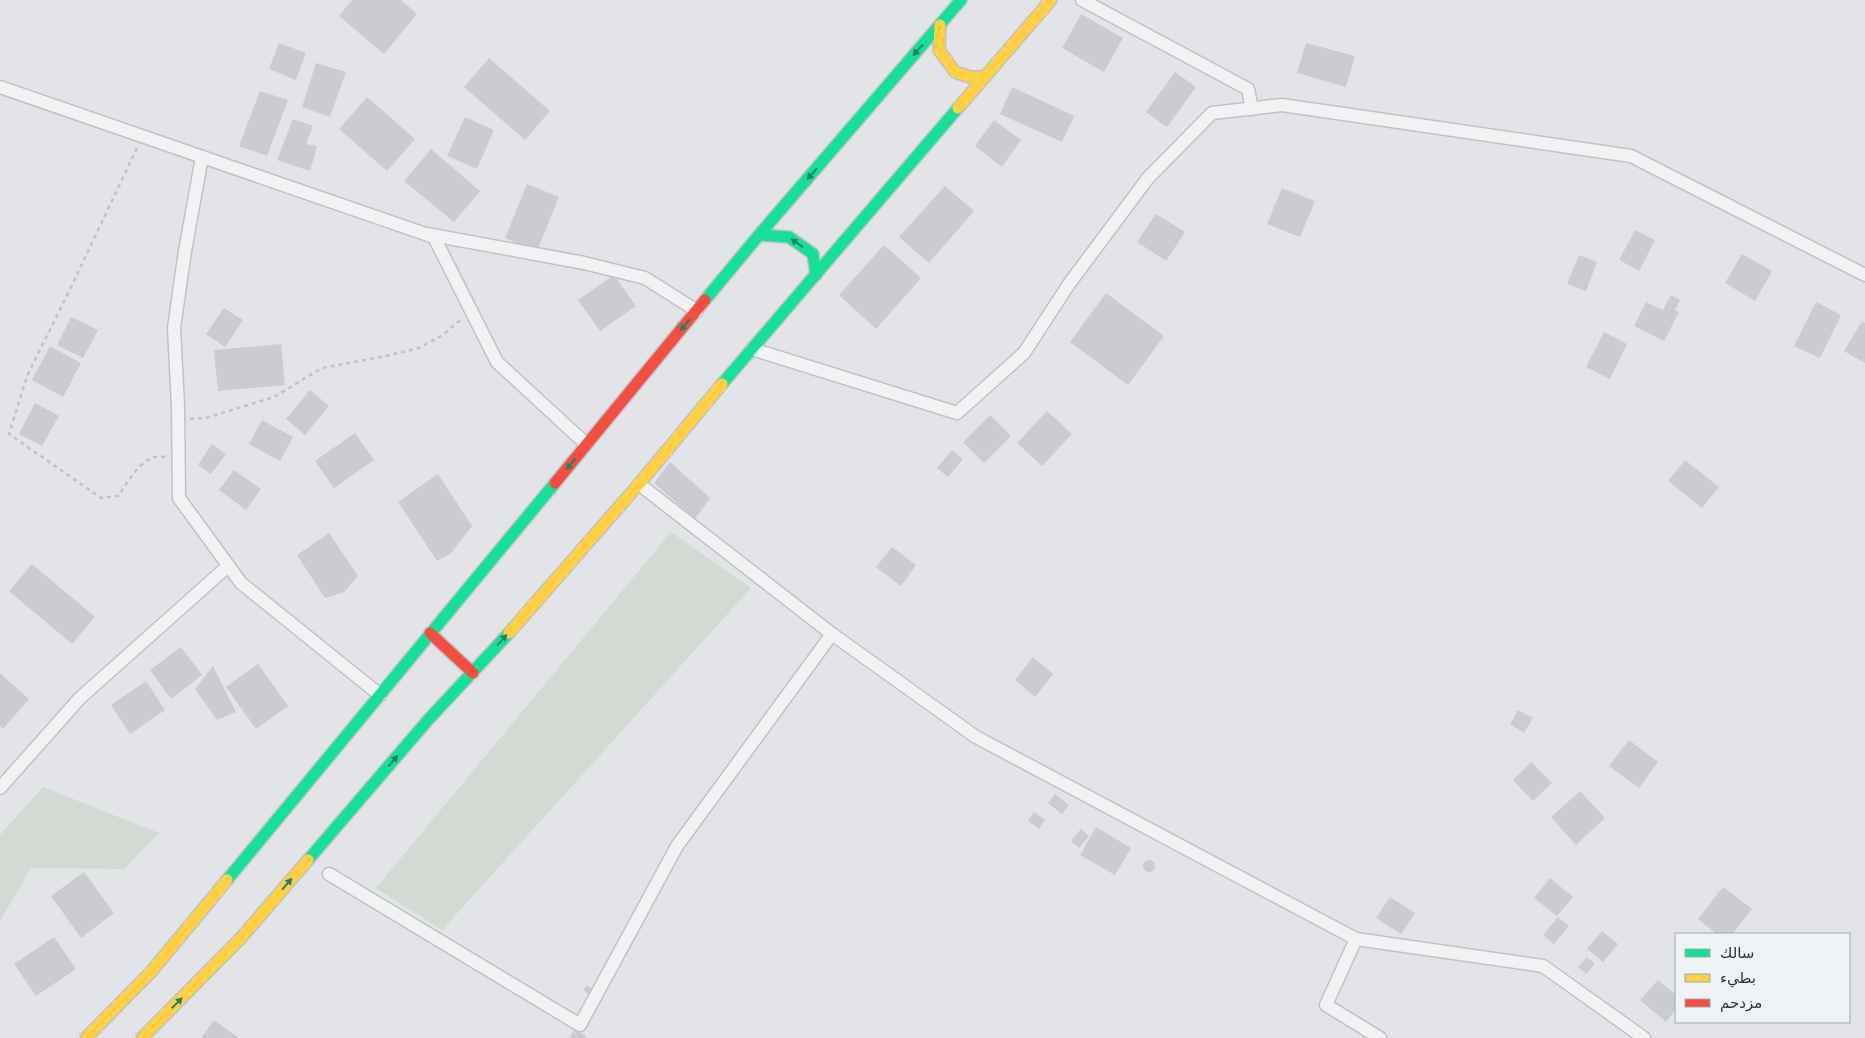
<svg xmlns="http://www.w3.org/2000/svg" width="1865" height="1038" viewBox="0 0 1865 1038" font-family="'DejaVu Sans','Noto Naskh Arabic',sans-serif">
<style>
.green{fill:#d3dad3}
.building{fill:#cacccf}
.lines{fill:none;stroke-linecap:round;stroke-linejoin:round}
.street-casing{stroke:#c0c2c5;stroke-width:15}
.fast-casing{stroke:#c0c2c5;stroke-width:14}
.slow-casing{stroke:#c0c2c5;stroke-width:14}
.jam-casing{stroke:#c0c2c5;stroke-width:14}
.path{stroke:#c0c2c5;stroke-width:2.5;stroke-dasharray:4 4;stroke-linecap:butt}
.street{stroke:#f1f2f4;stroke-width:12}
.fast{stroke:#16e098;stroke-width:11}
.slow{stroke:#ffcf43;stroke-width:11}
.jam{stroke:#f24e42;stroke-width:11}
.oneway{fill:#218067}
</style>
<rect width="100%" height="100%" fill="#e2e4e7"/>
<g class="green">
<path d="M671 532 751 588 442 930 376 888Z"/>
<path d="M43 787 159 833 124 869 31 868 0 921V835Z"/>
</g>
<g class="building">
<path d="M352 0H401L417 14 384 54 339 16Z"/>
<path d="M1081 14 1123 38 1104 72 1062 48Z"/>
<path d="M279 43 306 53 296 80 269 69Z"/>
<path d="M1306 43 1355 56 1346 87 1297 73Z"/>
<path d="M489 58 550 111 525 140 464 87Z"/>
<path d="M316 63 346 72 330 117 302 107Z"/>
<path d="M1175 72 1196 87 1167 127 1146 112Z"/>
<path d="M1012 87 1074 116 1062 142 1000 114Z"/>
<path d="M260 91 288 100 267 156 239 146Z"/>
<path d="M367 97 415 139 387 171 339 129Z"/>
<path d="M465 117 494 130 477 169 447 156Z"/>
<path d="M293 119 313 126 306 144 317 146 310 171 277 160Z"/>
<path d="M994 120 1021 140 1002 167 975 146Z"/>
<path d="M431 149 480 191 454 222 404 181Z"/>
<path d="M527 184 559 197 537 251 505 238Z"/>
<path d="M945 186 974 211 929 263 899 237Z"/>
<path d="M1282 188 1315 201 1300 237 1267 224Z"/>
<path d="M1156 214 1185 232 1166 261 1137 242Z"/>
<path d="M1635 230 1655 240 1639 271 1619 260Z"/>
<path d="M884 245 921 278 876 329 839 295Z"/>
<path d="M1742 254 1772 271 1755 301 1725 283Z"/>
<path d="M1579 255 1597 262 1586 291 1567 284Z"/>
<path d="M614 275 636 306 600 331 578 300Z"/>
<path d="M1106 293 1164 336 1128 385 1070 342Z"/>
<path d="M1671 295 1680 300 1675 310 1679 312 1664 341 1634 326 1646 302 1663 310Z"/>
<path d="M1816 302 1841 315 1820 358 1794 346Z"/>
<path d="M224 308 243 320 225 347 206 334Z"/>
<path d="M71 317 98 330 83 358 57 345Z"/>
<path d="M1862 321 1865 323V363L1844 351Z"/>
<path d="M1604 332 1627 344 1610 379 1586 367Z"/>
<path d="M281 344 285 385 218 391 214 350Z"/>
<path d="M50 346 81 363 63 397 32 380Z"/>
<path d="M310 390 329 406 305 435 286 419Z"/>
<path d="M35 403 59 416 42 446 19 434Z"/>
<path d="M1047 411 1072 434 1042 466 1017 443Z"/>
<path d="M990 415 1011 436 984 463 963 442Z"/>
<path d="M262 420 293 437 280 461 249 444Z"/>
<path d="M355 433 374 460 334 488 315 461Z"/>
<path d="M212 444 226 454 211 474 198 465Z"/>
<path d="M952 450 963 459 948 477 937 468Z"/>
<path d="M1685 460 1719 487 1702 508 1668 481Z"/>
<path d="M670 462 710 498 695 519 654 483Z"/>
<path d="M234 470 261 489 246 510 219 490Z"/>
<path d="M438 474 472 526 451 553 437 561 398 502Z"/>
<path d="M329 533 358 576 344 592 325 598 297 555Z"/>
<path d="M892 547 916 565 901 586 876 567Z"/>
<path d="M32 564 95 617 72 644 9 591Z"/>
<path d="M181 647 202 675 171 699 150 670Z"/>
<path d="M1033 657 1053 674 1035 697 1015 680Z"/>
<path d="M258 664 288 706 256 729 226 687Z"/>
<path d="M213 666 236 712 217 720 195 689Z"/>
<path d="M0 673 29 699 3 729 0 726Z"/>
<path d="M146 681 165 710 130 734 111 705Z"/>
<path d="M1518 710 1533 718 1524 733 1510 724Z"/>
<path d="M1629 740 1658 762 1639 788 1609 766Z"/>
<path d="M1531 762 1552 783 1533 801 1513 780Z"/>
<path d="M1580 791 1605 818 1576 845 1551 817Z"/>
<path d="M1055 794 1069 805 1062 814 1048 803Z"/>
<path d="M1034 812 1045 820 1039 829 1028 821Z"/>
<path d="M1096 827 1131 848 1115 875 1080 855Z"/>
<path d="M1081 829 1089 836 1079 848 1071 841Z"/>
<circle cx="1149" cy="866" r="6"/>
<path d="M84 872 114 913 81 938 51 896Z"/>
<path d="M1550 878 1573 897 1557 916 1534 898Z"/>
<path d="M1723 887 1752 909 1732 934H1717L1698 919Z"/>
<path d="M1390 897 1415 913 1401 934 1376 918Z"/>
<path d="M1558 917 1569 926 1554 944 1543 935Z"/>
<path d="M1602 931 1618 944 1603 962 1587 949Z"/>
<path d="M54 937 76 969 36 996 14 964Z"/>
<path d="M1587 957 1595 964 1586 974 1578 967Z"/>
<path d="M1658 980 1676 995V1009L1666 1022 1640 1000Z"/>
<path d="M587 985 594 990 590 995 583 990Z"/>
<path d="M214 1020 239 1038H201Z"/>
<path d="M574 1029 586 1036 585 1038H569Z"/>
</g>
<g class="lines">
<g class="street-casing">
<g id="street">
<path d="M1082 0 1248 89 1252 109"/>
<path d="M0 87 434 237 497 362 586 444"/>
<path d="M202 157 185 251 174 328 178 406 179 498 241 583 380 695"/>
<path d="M427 234 584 263 645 278 697 311"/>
<path d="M752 349 957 413 1024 353 1069 284 1148 178 1212 113 1282 105 1631 156 1865 275"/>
<path d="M639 484 832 634 976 737 1356 939 1543 966 1644 1038"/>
<path d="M0 788 80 698 228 566"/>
<path d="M329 874 580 1025 677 846 832 634"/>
<path d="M1356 939 1326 1005 1380 1038"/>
</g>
</g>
<g class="fast-casing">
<g id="fast">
<path d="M759 235 789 237 813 254 816 275"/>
<path d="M705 300 759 235 961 0"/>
<path d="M722 384 958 108"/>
<path d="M308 860 428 720 509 633"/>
<path d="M227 880 555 483"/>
</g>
</g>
<g class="slow-casing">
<g id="slow">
<path d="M940 25 939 50 955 72 970 77H985"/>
<path d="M958 108 1051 0"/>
<path d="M509 633 639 484 722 384"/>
<path d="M86 1038 151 972 227 880"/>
<path d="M142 1038 240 939 308 860"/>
</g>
</g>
<g class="jam-casing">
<g id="jam">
<path d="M555 483 705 300"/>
<path d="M430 633 473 673"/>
</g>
</g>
<g class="path">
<path d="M137 148 73 283 27 376 9 434 101 498 118 496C130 480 143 452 165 457"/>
<path d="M190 419 206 418 274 397 322 368 386 356 419 348 443 335 460 320"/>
</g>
<use href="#street" class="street"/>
<use href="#fast" class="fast"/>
<use href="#slow" class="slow"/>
<use href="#jam" class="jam"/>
</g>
<defs><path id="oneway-solid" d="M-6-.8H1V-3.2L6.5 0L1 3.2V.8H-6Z" transform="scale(1.25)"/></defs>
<g class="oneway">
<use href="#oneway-solid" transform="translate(918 50) rotate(131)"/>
<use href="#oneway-solid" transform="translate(812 174) rotate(131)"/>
<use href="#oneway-solid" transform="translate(797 243) rotate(-145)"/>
<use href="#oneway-solid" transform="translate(685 325) rotate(130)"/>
<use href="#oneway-solid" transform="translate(571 464) rotate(130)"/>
<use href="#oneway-solid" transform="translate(502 640) rotate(-49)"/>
<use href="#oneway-solid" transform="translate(393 761) rotate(-49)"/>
<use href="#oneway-solid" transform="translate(287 884) rotate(-49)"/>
<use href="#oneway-solid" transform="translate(177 1003) rotate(-45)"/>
</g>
<rect x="1675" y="933" width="175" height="90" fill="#f0f3f6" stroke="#a1a6ad"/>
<rect x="1685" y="949" width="25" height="8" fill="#16e098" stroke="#a1a6ad"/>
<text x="1720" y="958" font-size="15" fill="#2a323f">سالك</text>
<rect x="1685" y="974" width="25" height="8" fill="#ffcf43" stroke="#a1a6ad"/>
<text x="1720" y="983" font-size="15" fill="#2a323f">بطيء</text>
<rect x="1685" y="999" width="25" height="8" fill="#f24e42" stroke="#a1a6ad"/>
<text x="1720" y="1008" font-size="15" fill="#2a323f">مزدحم</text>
</svg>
